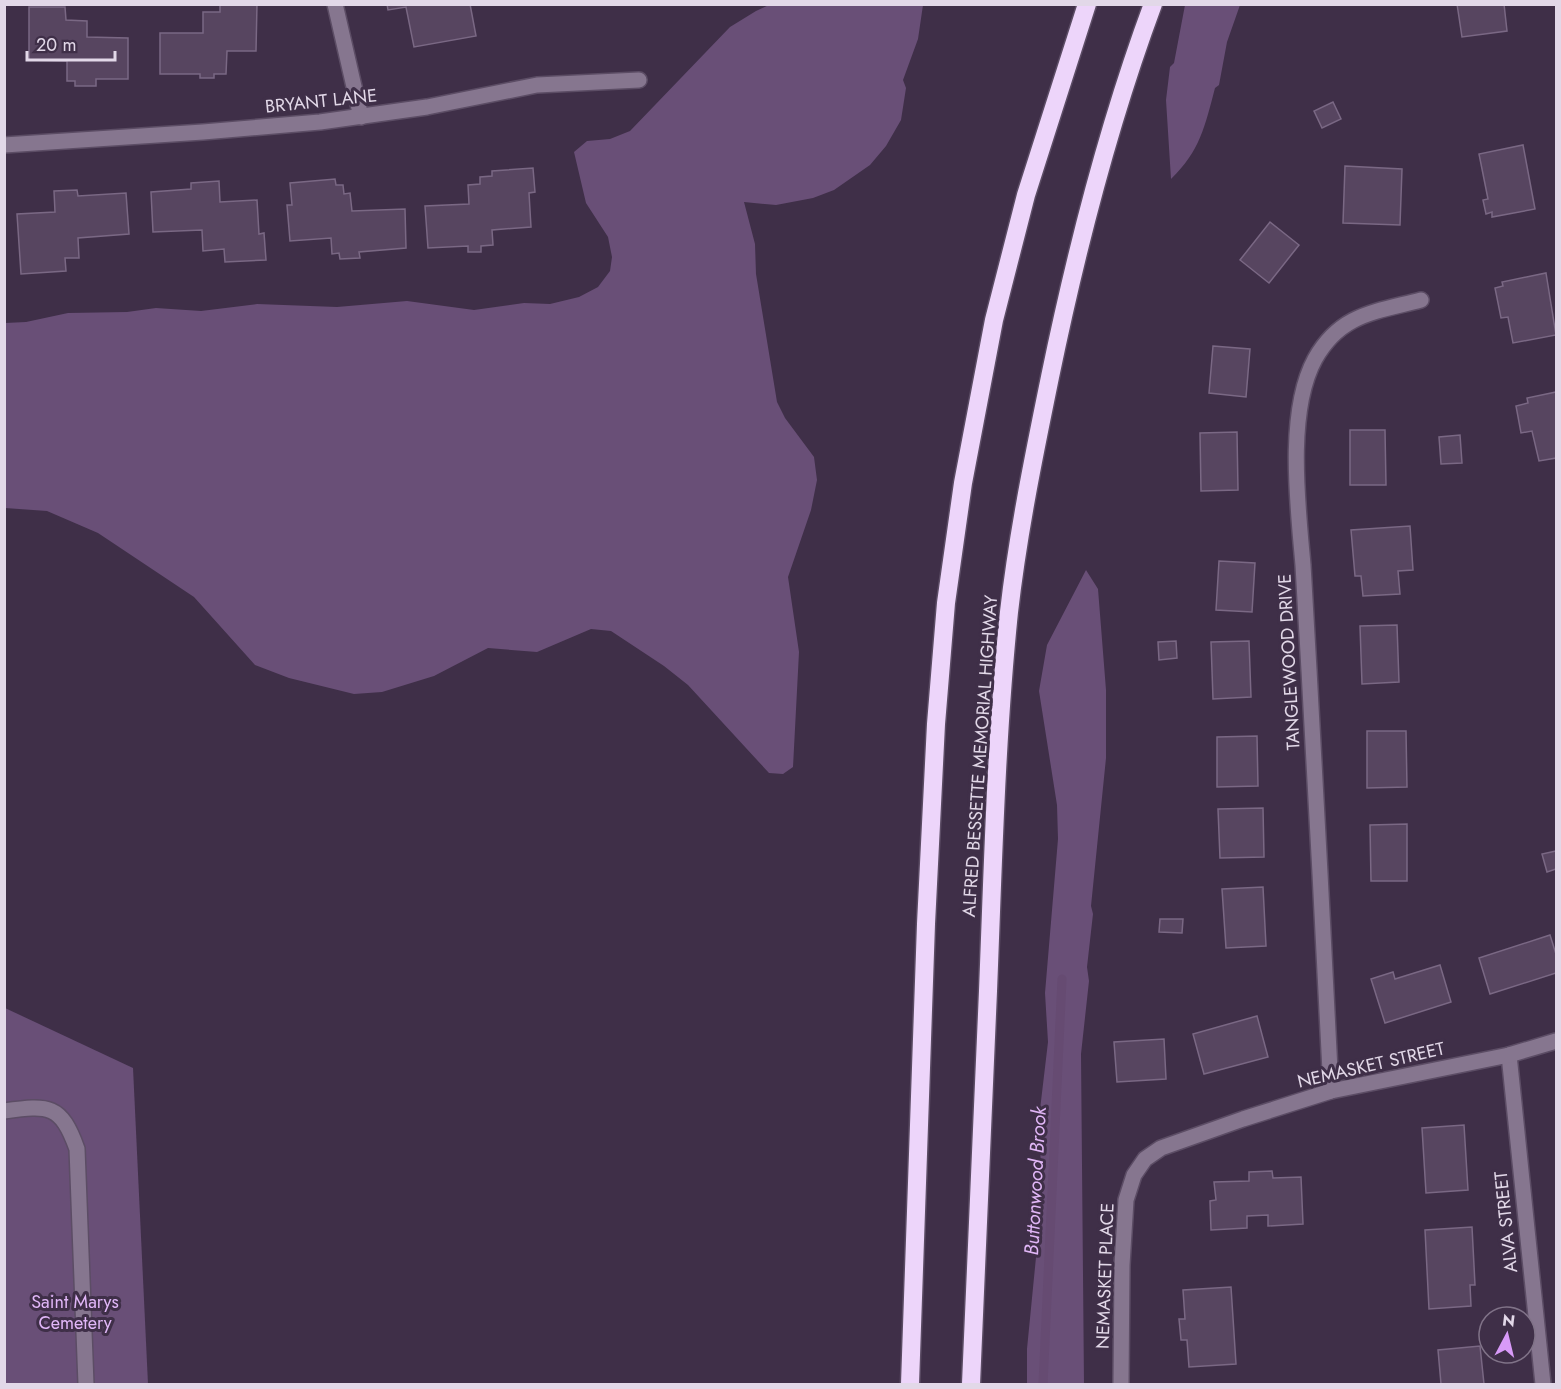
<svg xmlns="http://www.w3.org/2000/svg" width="1561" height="1389" viewBox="0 0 1561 1389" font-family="Jost,sans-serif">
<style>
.green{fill:#694f77}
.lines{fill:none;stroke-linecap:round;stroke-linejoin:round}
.stream{stroke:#664b72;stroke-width:9}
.building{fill:#574560;stroke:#7a6884;stroke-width:1.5}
.minor-casing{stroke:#5c4d65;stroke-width:18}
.highway-casing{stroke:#5c4d65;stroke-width:21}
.minor{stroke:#86768f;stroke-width:15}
.highway{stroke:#edd5fa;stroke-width:18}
.labels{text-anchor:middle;stroke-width:6;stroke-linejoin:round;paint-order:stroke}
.street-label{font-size:18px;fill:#e2d8e8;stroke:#3f2f48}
.park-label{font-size:18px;fill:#e1b7f8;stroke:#3f2f48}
.water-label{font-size:20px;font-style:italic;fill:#e0b6f6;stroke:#3f2f48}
</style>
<rect width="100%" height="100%" fill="#3f2f48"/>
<g class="green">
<polygon points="771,4 923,5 918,39 903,80 906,88 901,120 886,146 870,165 834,190 813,198 776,205 744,202 755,244 756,274 777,402 785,418 814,457 817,480 811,510 788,577 799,652 793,767 783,774 769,773 688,685 664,666 611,631 591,629 537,652 488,648 434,676 382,692 354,694 289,678 255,665 194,597 98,533 47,511 5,508 5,323 26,322 68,313 127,312 156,308 201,311 257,304 337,307 407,301 474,310 524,303 550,304 579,297 598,287 610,271 612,257 608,237 586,203 574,152 587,141 610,139 630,131 730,27 756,11"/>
<path d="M1185 5H1240L1227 42 1219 85 1215 88C1205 126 1200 151 1171 179L1166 100 1170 67 1174 63Z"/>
<polygon points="1086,570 1098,589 1106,690 1106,758 1091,906 1093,914 1087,967 1089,981 1081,1054 1084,1384 1027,1384 1027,1349 1042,1196 1039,1118 1048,1042 1045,993 1058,839 1057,805 1039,691 1047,645"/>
<polygon points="5,1008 133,1068 148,1384 5,1384"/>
</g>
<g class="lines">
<polyline class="stream" points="1043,1384 1062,979"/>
</g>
<g class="building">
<polygon points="220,4 257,4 256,51 227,51 226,74 214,74 214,78 200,78 200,74 160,74 160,33 203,33 203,12 220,12"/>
<polygon points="387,4 470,4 476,36 414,47 406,7 388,10"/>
<polygon points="1457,4 1504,4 1507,31 1462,37"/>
<polygon points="29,7 65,7 66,20 87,21 87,37 128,38 128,79 96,79 96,86 75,86 75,81 67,81 67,61 29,60"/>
<polygon points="1333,102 1341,119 1322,128 1314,111"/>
<polygon points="1523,145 1535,209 1492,217 1492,212 1486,214 1483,200 1488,199 1479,154"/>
<polygon points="1345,166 1402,169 1400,225 1343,223"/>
<polygon points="533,168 535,192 529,193 531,227 492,230 493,245 481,246 481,252 468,252 468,246 428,248 425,206 469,204 468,185 480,184 480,177 492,176 492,171"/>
<polygon points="335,179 336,185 343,185 344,194 350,193 352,211 405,209 406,248 359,252 360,258 340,259 339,253 332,254 331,238 290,241 287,205 292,205 290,183"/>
<polygon points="219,181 220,202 257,200 259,234 264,233 266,260 225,262 224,249 203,251 202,230 153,232 151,192 191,189 191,183"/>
<polygon points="77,190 78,196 126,193 129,234 78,238 79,258 65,258 66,271 21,274 17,214 55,212 54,191"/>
<polygon points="1270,222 1299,245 1269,283 1240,260"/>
<polygon points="1546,273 1556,335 1513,343 1508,317 1501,318 1495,288 1503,286 1502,282"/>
<polygon points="1213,346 1250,349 1246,397 1209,393"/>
<polygon points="1556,392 1556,458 1539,461 1532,431 1521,433 1516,406 1528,403 1527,398"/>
<polygon points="1350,430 1385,430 1386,485 1350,485"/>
<polygon points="1237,432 1238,490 1201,491 1200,433"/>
<polygon points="1460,435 1462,463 1441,464 1439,437"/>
<polygon points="1410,526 1413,570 1398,571 1400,594 1363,596 1361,576 1355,576 1351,530"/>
<polygon points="1219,561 1255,563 1252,612 1216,610"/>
<polygon points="1397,625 1399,682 1362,684 1360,626"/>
<polygon points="1176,641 1177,658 1159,660 1158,642"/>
<polygon points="1249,641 1251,697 1213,699 1211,642"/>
<polygon points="1367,731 1406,731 1407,787 1367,788"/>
<polygon points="1257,736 1258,786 1217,787 1217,737"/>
<polygon points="1263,808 1264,857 1220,858 1218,809"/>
<polygon points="1407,824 1407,881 1371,881 1370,825"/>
<polygon points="1556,851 1556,869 1547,872 1542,854"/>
<polygon points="1263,887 1266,946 1226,948 1222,889"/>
<polygon points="1160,919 1183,919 1182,933 1159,932"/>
<polygon points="1550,935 1556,954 1556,973 1490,994 1479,958"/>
<polygon points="1440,965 1451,1002 1385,1023 1371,979 1393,972 1395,979"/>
<polygon points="1257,1016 1268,1057 1204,1074 1193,1034"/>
<polygon points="1164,1039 1166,1079 1117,1082 1114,1042"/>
<polygon points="1464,1125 1468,1190 1426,1193 1422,1128"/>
<polygon points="1272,1171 1273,1178 1301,1177 1303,1224 1268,1226 1268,1215 1247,1216 1247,1228 1211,1230 1210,1201 1216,1200 1214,1182 1249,1181 1249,1172"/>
<polygon points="1472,1227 1475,1285 1470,1285 1471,1306 1429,1309 1425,1230"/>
<polygon points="1231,1287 1236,1364 1189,1367 1187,1340 1181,1340 1179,1319 1185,1319 1183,1290"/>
<polygon points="1480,1346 1484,1384 1441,1384 1438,1350"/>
</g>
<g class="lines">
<defs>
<g id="minor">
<polyline points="335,4 361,117"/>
<polyline points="4,145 203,132 320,122 427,107 537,85 639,80"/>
<polyline points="1509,1055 1543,1384"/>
<path d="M1331 1091C1324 951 1317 810 1309 670 1307 635 1305 600 1303 565 1298 507 1286 412 1315 359 1340 314 1375 312 1421 300"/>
<path d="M4 1111C49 1105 61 1104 77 1149L86 1384"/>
<polyline points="1121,1384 1122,1265 1126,1200 1134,1175 1145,1159 1161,1148 1243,1119 1331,1091 1509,1055 1556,1041"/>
</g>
<g id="highway">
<polyline points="910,1384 926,924 936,724 946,603 963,483 994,320 1026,195 1087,4"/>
<path d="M971 1384C976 1253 983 1122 988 991 993 865 996 738 1009 612 1018 533 1034 455 1050 377 1076 251 1108 125 1153 4"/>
</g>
</defs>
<use href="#minor" class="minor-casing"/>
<use href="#highway" class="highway-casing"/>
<use href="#minor" class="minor"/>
<use href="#highway" class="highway"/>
</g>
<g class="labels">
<g class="street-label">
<text transform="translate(321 101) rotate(-6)" y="6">BRYANT LANE</text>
<text transform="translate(1289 662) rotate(-93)" y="6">TANGLEWOOD DRIVE</text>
<text transform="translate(980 756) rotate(-86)" y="6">ALFRED BESSETTE MEMORIAL HIGHWAY</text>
<text transform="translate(1371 1065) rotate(-13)" y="6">NEMASKET STREET</text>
<text transform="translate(1506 1222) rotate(-96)" y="6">ALVA STREET</text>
<text transform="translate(1105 1276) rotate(-88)" y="6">NEMASKET PLACE</text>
</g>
<g class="park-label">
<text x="75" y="1308">Saint Marys<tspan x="75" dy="21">Cemetery</tspan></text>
</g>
<g class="water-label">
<text transform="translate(1035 1181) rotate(-87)" y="7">Buttonwood Brook</text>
</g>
</g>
<rect width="1561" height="1389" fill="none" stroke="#e2d8e8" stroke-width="12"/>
<g transform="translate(1507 1335) rotate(7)"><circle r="28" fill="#3f2f48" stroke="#807388" stroke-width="1.5"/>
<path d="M0-4.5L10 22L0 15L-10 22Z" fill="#d89af8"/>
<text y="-9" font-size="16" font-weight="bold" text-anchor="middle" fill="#e2d8e8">N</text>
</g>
<path d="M27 51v9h88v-9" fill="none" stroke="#e2d8e8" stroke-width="3"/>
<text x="36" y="51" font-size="18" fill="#e2d8e8" stroke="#3f2f48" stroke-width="4.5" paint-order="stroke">20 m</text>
</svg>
